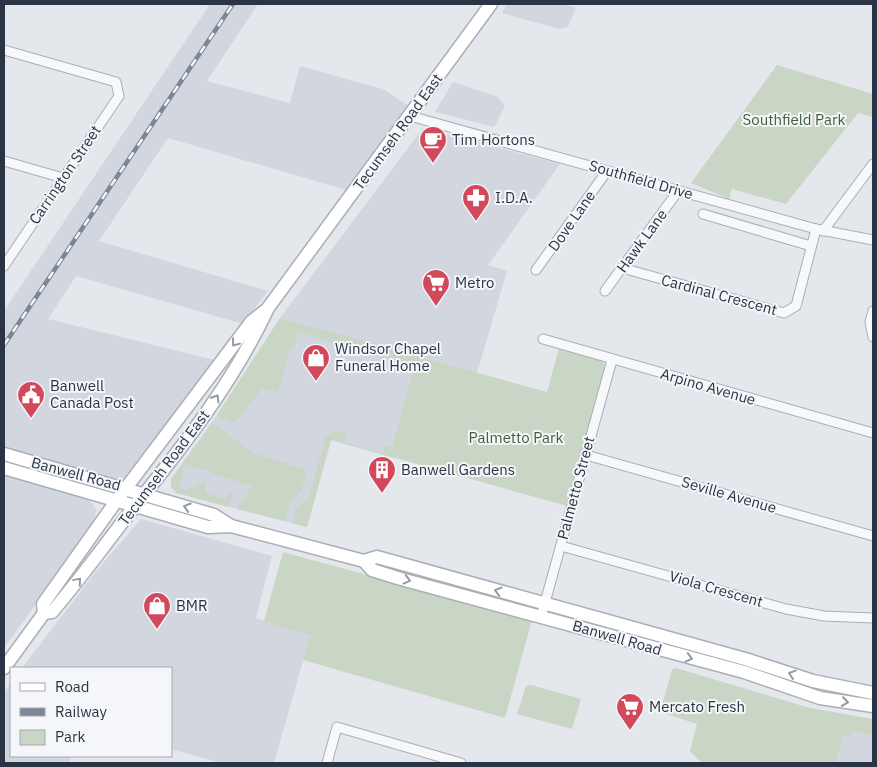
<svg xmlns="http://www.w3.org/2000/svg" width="877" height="767" viewBox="0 0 877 767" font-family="'IBM Plex Sans',sans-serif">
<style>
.built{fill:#d2d6de}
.green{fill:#c9d6c5}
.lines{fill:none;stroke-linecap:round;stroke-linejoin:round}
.street-casing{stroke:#a9aeb7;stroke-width:11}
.secondary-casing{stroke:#a9aeb7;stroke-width:15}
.street{stroke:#f7f8fa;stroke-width:9}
.secondary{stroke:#fff;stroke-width:12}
.rail-casing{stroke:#7d8696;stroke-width:4.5}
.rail{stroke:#f4f6f9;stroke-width:2.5;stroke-dasharray:8;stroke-linecap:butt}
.oneway{stroke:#959aa2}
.labels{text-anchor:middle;stroke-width:4;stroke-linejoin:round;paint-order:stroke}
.park-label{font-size:15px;fill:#3f6138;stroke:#f4f6f9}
.street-label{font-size:15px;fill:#2b3445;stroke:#f4f6f9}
.poi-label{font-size:15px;fill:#2b3445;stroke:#f4f6f9;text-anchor:start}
</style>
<rect width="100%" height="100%" fill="#e4e7ec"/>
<g class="built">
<polygon points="210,4 258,4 207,81 290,103 300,66 383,89 409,106 346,190 168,138 99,241 268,291 243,324 76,276 48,319 215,360 121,482 4,449 4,311"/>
<polygon points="507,4 562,4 576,8 568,27 559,29 502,13"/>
<polygon points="453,82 498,97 505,106 494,127 435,112"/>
<polygon points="423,128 560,164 488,265 507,271 477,373 422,358 394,458 331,440 307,527 176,493 171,487 171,479 217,415 280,318"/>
<polygon points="4,475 89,500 96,509 95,519 74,552 4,648"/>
<polygon points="141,519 272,556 256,618 310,636 274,763 221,763 171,749 171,668 22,668 97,570"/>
<polygon points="11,683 11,756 72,756 69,763 4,763 4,693"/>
<polygon points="840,722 873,732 873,763 829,763"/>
</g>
<g class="green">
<polygon points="777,65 873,94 873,117 858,113 786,204 732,189 729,199 691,183"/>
<path d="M280 318 547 392 559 348 600 359 606 366 567 506 331 440 307 527 292 523 297 507 309 498 325 439C332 430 337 431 347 434L345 442 382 453 385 445 392 447 414 369 407 366V364L298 332 293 347H290L278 392 262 389 235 422 230 423 217 415Z"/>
<polygon points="212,423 254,453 303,469 306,475 301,491 291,501 284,521 237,509 252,486 210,473 210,471 185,464 179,485 184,491 205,481 205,493 226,499 230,493 234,496 228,507 176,493 171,487 171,479"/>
<polygon points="283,552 532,620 505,718 303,660 310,636 264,621"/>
<polygon points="676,668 810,708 873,719 873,736 853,730 850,737 843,735 835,763 702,763 690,751 697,724 660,712 672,670"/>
<polygon points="531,685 581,699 572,729 517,714 526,686"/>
</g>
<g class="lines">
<defs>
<g id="street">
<polyline points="4,50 116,82 119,96 4,266"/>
<polyline points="410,116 816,229 873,240"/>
<polyline points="4,161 63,178"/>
<polyline points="703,214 811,246"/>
<polyline points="823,231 873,164"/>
<polyline points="622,268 784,313 796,306 816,229"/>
<polyline points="536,270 607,171"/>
<polyline points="605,291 678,191"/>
<polyline points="873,311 870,322 873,337"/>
<polyline points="543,339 873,433"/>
<polyline points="586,455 873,536"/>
<polyline points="561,546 786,609 824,616 873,618"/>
<polyline points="541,617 612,360"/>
<polyline points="327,763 337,727 461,763"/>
</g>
<g id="secondary">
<polyline points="4,454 214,515 231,526"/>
<polyline points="4,468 208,527 231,526 364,561 377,557 745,659 813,681 873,693"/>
<polyline points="364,561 372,570 401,579 744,672 820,698 873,706"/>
<path d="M44 613 52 612C81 578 107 542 134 507 184 445 234 381 268 308L491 4"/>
<polyline points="4,668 44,613 43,604 117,500 251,322 265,311"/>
</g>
</defs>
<use href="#street" class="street-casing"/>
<use href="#secondary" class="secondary-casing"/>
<use href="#street" class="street"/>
<use href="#secondary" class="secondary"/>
<defs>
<polyline id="rail" points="4,345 233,4"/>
</defs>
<use href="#rail" class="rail-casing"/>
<use href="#rail" class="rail"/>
</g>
<defs><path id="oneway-chevron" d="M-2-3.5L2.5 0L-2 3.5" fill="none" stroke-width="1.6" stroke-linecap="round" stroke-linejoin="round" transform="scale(1.25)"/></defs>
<g class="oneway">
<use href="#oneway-chevron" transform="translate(235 343) rotate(127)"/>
<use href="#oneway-chevron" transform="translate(216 398) rotate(-58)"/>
<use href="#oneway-chevron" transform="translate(187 507) rotate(-163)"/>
<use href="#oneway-chevron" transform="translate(407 580) rotate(15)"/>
<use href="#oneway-chevron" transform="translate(78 581) rotate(-50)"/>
<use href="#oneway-chevron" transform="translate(498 591) rotate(-164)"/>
<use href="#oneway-chevron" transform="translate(689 658) rotate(15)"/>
<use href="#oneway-chevron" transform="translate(792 674) rotate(-161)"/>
<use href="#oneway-chevron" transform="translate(845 702) rotate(8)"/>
</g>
<defs>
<symbol id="cafe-pin" viewBox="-11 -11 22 30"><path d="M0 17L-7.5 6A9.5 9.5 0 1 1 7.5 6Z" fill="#d1495b" stroke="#f4f6f9"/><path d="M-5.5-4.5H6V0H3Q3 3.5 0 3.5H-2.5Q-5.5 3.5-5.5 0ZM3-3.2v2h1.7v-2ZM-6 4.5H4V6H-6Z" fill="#fff"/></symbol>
<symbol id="pharmacy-pin" viewBox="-11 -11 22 30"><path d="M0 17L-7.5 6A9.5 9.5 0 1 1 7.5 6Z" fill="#d1495b" stroke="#f4f6f9"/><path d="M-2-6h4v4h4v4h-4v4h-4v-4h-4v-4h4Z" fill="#fff"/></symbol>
<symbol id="supermarket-pin" viewBox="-11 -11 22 30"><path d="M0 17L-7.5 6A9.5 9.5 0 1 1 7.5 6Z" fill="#d1495b" stroke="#f4f6f9"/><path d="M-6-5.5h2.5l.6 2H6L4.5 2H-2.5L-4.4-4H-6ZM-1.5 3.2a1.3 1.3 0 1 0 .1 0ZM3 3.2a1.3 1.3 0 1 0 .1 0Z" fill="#fff"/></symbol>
<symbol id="shop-pin" viewBox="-11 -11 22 30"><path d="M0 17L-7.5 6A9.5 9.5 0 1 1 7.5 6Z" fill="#d1495b" stroke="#f4f6f9"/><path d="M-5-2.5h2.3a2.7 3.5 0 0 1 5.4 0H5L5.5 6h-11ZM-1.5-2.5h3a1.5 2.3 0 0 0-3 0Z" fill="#fff"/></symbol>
<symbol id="civic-pin" viewBox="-11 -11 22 30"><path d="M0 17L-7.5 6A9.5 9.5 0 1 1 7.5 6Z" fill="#d1495b" stroke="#f4f6f9"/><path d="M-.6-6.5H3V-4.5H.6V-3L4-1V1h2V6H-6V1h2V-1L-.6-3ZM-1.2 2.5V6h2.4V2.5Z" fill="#fff"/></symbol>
<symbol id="building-pin" viewBox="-11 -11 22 30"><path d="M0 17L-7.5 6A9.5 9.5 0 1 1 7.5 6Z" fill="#d1495b" stroke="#f4f6f9"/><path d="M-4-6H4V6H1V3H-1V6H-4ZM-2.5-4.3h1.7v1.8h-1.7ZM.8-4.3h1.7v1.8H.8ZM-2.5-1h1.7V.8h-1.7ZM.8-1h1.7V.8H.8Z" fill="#fff"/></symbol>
</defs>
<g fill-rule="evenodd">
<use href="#cafe-pin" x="417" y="124" width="32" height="43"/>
<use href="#pharmacy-pin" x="460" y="182" width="32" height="43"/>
<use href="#supermarket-pin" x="420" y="267" width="32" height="43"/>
<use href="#shop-pin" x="300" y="342" width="32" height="43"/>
<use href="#civic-pin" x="15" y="379" width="32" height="43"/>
<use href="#building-pin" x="366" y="454" width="32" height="43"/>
<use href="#shop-pin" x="141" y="590" width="32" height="43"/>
<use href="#supermarket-pin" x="614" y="691" width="32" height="43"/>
</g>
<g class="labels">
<g class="park-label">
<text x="794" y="125">Southfield Park</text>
<text x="516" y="443">Palmetto Park</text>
</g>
<g class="street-label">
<text transform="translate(398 132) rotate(-54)" y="5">Tecumseh Road East</text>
<text transform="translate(65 175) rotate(-56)" y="5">Carrington Street</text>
<text transform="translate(641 180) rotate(16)" y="5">Southfield Drive</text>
<text transform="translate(572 221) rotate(-55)" y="5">Dove Lane</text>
<text transform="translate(642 241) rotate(-54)" y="5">Hawk Lane</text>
<text transform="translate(719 295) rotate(15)" y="5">Cardinal Crescent</text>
<text transform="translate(708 387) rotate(16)" y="5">Arpino Avenue</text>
<text transform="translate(164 468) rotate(-53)" y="5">Tecumseh Road East</text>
<text transform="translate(76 474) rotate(15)" y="5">Banwell Road</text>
<text transform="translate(576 488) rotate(-75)" y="5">Palmetto Street</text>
<text transform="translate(729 495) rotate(16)" y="5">Seville Avenue</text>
<text transform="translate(716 589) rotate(16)" y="5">Viola Crescent</text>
<text transform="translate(617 638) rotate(16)" y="5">Banwell Road</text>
</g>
<g class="poi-label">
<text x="452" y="145">Tim Hortons</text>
<text x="495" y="203">I.D.A.</text>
<text x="455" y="288">Metro</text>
<text x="335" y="354">Windsor Chapel<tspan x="335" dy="17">Funeral Home</tspan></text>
<text x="50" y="391">Banwell<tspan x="50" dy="17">Canada Post</tspan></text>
<text x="401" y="475">Banwell Gardens</text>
<text x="176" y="611">BMR</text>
<text x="649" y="712">Mercato Fresh</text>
</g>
</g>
<rect width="877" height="767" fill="none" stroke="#2b3445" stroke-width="10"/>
<rect x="10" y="667" width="162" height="90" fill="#f4f6f9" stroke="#a4a8b1"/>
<rect x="20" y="683" width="25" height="8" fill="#ffffff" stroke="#a4a8b1"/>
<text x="55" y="692" font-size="15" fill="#2b3445">Road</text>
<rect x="20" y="708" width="25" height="8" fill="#7d8696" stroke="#a4a8b1"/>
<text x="55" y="717" font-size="15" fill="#2b3445">Railway</text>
<rect x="20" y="730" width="25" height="15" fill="#c9d6c5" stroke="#a4a8b1"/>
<text x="55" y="742" font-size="15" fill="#2b3445">Park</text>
</svg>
